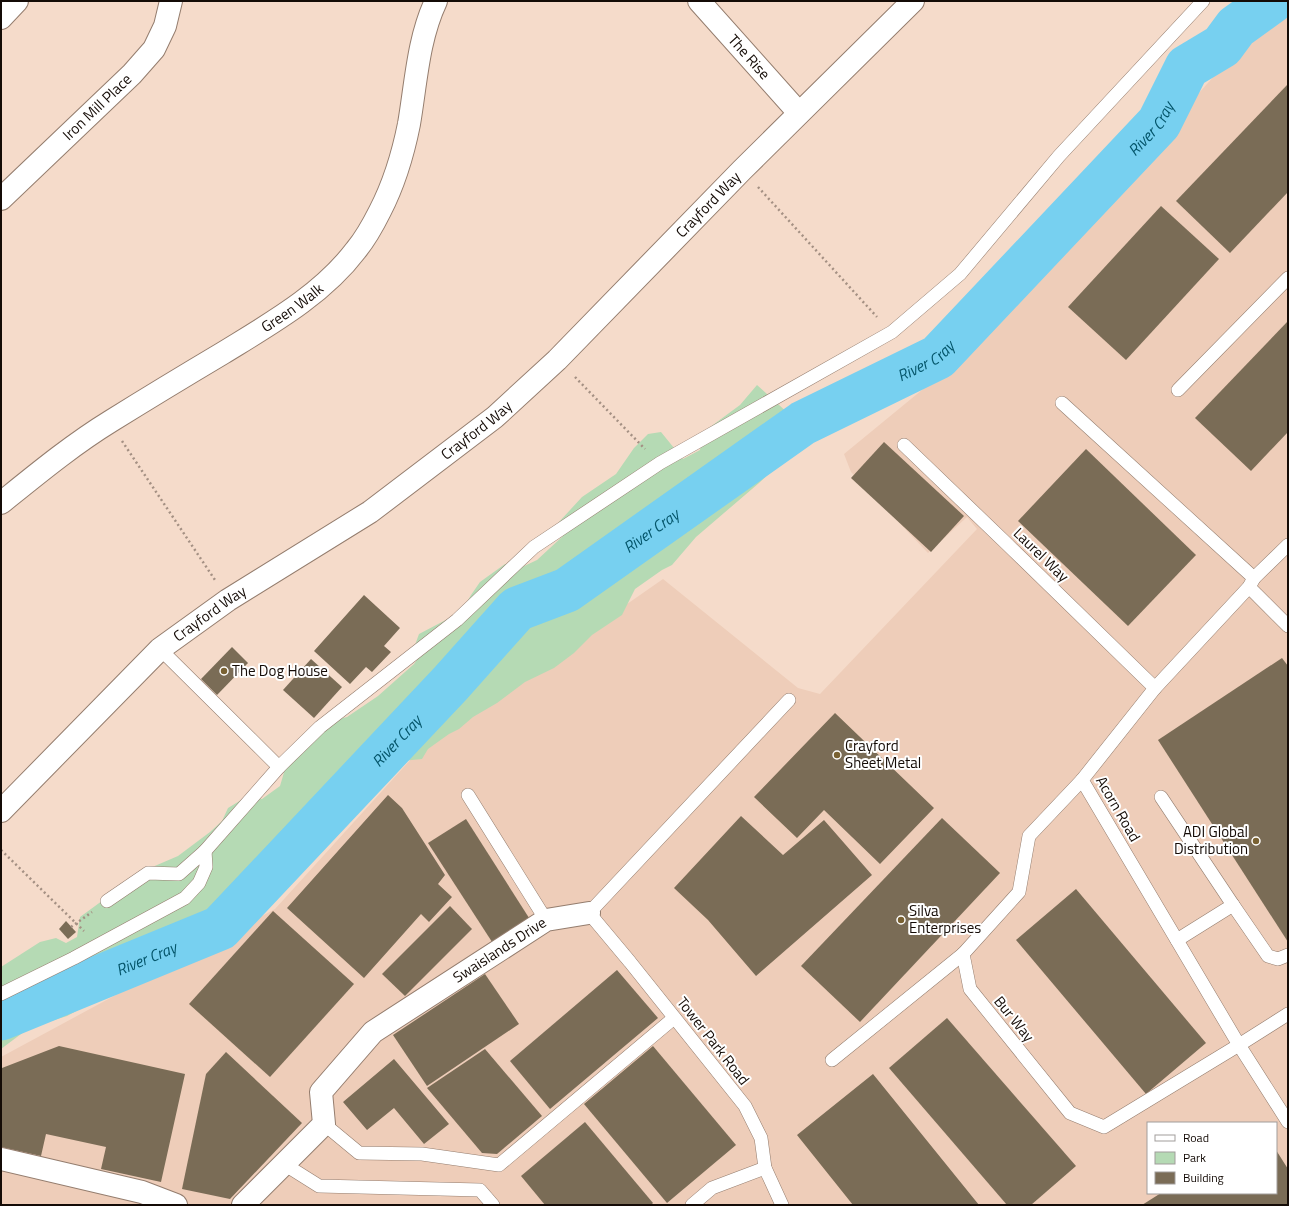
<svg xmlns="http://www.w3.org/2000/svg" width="1289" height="1206" viewBox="0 0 1289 1206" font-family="'Titillium Web',sans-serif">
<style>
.built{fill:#eecdb9;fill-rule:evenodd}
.green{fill:#b5dab4}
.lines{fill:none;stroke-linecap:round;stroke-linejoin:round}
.river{stroke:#77d0f0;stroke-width:45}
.building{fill:#7a6c56}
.service-casing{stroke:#947d6e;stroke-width:14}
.minor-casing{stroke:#947d6e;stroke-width:24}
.secondary-casing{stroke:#947d6e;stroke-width:24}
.path{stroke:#a49083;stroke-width:2.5;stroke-dasharray:2 3;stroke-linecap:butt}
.service{stroke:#fff;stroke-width:13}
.minor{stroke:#fff;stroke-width:22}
.secondary{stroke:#fff;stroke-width:22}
.poi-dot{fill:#796132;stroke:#fff;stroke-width:1.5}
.labels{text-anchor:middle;stroke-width:4;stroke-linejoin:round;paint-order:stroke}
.street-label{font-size:15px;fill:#140b06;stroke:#fff}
.poi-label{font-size:15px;fill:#140b06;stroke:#fff;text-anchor:start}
.water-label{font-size:16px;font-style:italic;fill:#04556a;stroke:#fff}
</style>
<rect width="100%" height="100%" fill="#f5dbca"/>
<path class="built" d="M1282 1H1288V1205H1V1057L275 909 422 747 663 579 798 688 820 694 977 529 967 517 928 553 851 472 844 454 956 362ZM1148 1123H1276V1193H1148Z"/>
<polygon class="green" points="757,385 811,434 759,483 696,537 672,565 662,570 635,589 622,615 592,635 574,653 554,668 525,682 497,703 473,717 459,729 449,734 428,749 422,759 402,761 385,774 357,810 313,850 296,859 254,903 214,948 179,967 141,976 67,1016 29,1028 1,1049 1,967 40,942 56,938 66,943 77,937 80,917 143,871 178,856 210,832 222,821 228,808 246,797 262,799 280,786 285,769 319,724 347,717 378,696 414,664 419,657 415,645 419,634 461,612 471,595 480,582 505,564 520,568 537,560 563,536 559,522 582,497 616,474 634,448 648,434 661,432 683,459 700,450 702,433 740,405"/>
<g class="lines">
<path class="river" id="s1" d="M1 1018 220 928 450 684 517 609 567 590 803 423 938 357 1159 123 1187 67 1222 46 1236 27 1272 1"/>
</g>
<g class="building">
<polygon points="1288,84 1288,192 1230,253 1176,201"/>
<polygon points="1161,206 1219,259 1126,360 1068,307"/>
<polygon points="1288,321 1288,432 1251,471 1195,418"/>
<polygon points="884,442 964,516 931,552 851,478"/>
<polygon points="1086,449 1196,555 1128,626 1018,521"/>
<polygon points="364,595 400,628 384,646 391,652 372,672 366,667 350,684 314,651"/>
<polygon points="232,647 248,663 217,695 201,679"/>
<polygon points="1282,658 1288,666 1288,942 1158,740"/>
<polygon points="311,659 342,687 314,718 283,690"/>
<polygon points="835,713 934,808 880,864 824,810 797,838 754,797"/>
<polygon points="388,795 402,808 445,875 438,884 452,897 429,922 421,914 364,978 287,908"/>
<polygon points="741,816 783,855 824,820 872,875 756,976 708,920 674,888"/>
<polygon points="942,818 1000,873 860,1022 801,966"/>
<polygon points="466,819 531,921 494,945 428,843"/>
<polygon points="1076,889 1206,1043 1146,1094 1016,940"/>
<polygon points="450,906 472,929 405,996 382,974"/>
<polygon points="273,911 354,984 270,1077 189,1004"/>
<polygon points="66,921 76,932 68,939 59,929"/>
<polygon points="617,970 658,1018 550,1109 510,1061"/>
<polygon points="485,974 519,1024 427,1086 393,1035"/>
<polygon points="947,1018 1076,1166 1031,1205 1007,1205 889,1068"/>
<polygon points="59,1046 185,1074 161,1182 101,1169 106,1147 46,1134 41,1156 1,1147 2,1068"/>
<polygon points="653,1046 736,1145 667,1203 584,1104"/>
<polygon points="485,1049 542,1116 497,1154 482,1153 427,1088"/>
<polygon points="226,1052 302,1123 230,1199 182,1189 206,1074"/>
<polygon points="394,1059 449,1124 424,1144 394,1108 367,1130 343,1102"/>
<polygon points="873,1074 962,1184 979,1205 853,1205 797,1135"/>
<polygon points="585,1122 653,1203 651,1205 545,1205 521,1176"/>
<polygon points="1276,1150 1288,1169 1288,1205 1142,1205 1161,1193 1276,1193"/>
</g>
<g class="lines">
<defs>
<g id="service">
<polyline points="1178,390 1288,278"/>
<polyline points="1062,403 1254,578"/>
<polyline points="904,445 1007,544 1155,688"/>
<polyline points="1288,545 1254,578 1249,587 1155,688 1082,780 1239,1045 1288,1122"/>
<polyline points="1249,587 1288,626"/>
<polyline points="160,649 279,767"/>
<polyline points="1082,780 1029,836 1019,892 963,954 970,989 1070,1113 1104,1127 1239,1045 1288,1014"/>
<polyline points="468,795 546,920"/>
<polyline points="1161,797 1233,905 1177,940"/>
<polyline points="107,901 148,873 179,874 205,851 279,767 320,727 457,620 534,547 660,463 892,332 960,274 1059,156 1203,1"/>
<polyline points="1233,905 1268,956 1278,959 1288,955"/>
<polyline points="1,994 74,958 185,898 199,883 206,867 205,851"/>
<polyline points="832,1060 963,954"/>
<polyline points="324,1124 359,1153 422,1154 499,1165 674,1018"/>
<polyline points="284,1164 319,1186 480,1190 493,1205"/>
<polyline points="692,1205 712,1188 765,1168"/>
<polyline points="782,1205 765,1168 761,1138 745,1106 630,962 589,913 789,700"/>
</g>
<g id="minor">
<path id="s2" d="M699 1 799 113"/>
<polyline points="1,18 17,1"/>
<path id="s3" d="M1 199 132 74 154 49 165 26 171 1"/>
<path id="s4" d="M1 503C37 474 72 445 111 421 148 398 186 375 223 353 270 324 322 295 356 250 366 238 373 225 380 211 394 184 403 154 409 124 416 83 418 39 436 1"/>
<polyline points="1,1159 142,1192 176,1205"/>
<path id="s5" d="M243 1205 324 1124 321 1092 373 1032 546 920 589 913"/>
</g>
<g id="secondary">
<path id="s6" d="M1 811 160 649 228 600 370 512 495 417 557 360 742 170 913 1"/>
</g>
</defs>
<use href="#service" class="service-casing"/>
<use href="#minor" class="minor-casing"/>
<use href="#secondary" class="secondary-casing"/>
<g class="path">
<polyline points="758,187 877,317"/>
<polyline points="575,377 645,449"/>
<polyline points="122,441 215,580"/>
<polyline points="1,850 84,931"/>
<polyline points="71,927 92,912"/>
</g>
<use href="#service" class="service"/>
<use href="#minor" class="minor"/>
<use href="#secondary" class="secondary"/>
</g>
<g class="poi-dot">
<circle cx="224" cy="671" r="4"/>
<circle cx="837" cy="755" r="4"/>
<circle cx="1256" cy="841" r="4"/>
<circle cx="901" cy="920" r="4"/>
</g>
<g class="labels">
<g class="street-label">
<text dy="5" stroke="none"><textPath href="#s2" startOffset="75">The Rise</textPath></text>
<text dy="5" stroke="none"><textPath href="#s3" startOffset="133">Iron Mill Place</textPath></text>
<text dy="5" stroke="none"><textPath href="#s6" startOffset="936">Crayford Way</textPath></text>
<text dy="5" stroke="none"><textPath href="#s4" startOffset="351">Green Walk</textPath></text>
<text dy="5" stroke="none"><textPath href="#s6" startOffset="612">Crayford Way</textPath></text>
<text transform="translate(1041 555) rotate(44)" y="5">Laurel Way</text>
<text dy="5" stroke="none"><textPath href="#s6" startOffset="288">Crayford Way</textPath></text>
<text transform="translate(1118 809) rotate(60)" y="5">Acorn Road</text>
<text dy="5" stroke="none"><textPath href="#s5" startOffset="377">Swaislands Drive</textPath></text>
<text transform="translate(1014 1019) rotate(51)" y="5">Bur Way</text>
<text transform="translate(713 1041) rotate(52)" y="5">Tower Park Road</text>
</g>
<g class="poi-label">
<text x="232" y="676">The Dog House</text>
<text x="845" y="751">Crayford<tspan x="845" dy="17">Sheet Metal</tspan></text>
<text x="1248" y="837" text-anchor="end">ADI Global<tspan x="1248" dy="17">Distribution</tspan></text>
<text x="909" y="916">Silva<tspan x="909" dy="17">Enterprises</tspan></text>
</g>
<g class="water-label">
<text dy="6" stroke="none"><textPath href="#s1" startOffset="1478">River Cray</textPath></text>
<text dy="6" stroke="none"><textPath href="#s1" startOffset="1153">River Cray</textPath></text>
<text dy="6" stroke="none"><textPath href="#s1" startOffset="829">River Cray</textPath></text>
<text dy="6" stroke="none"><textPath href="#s1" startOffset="494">River Cray</textPath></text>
<text dy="6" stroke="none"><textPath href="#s1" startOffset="157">River Cray</textPath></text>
</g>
</g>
<rect width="1289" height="1206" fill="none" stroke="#140b06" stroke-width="4"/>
<rect x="1147" y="1122" width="130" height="72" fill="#ffffff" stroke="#a19d9b"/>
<rect x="1155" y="1135" width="20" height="6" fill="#ffffff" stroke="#a19d9b"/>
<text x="1183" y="1142" font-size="12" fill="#140b06">Road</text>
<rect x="1155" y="1152" width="20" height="12" fill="#b5dab4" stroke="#a19d9b"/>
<text x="1183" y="1162" font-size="12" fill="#140b06">Park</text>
<rect x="1155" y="1172" width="20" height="12" fill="#7a6c56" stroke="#a19d9b"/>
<text x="1183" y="1182" font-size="12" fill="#140b06">Building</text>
</svg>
